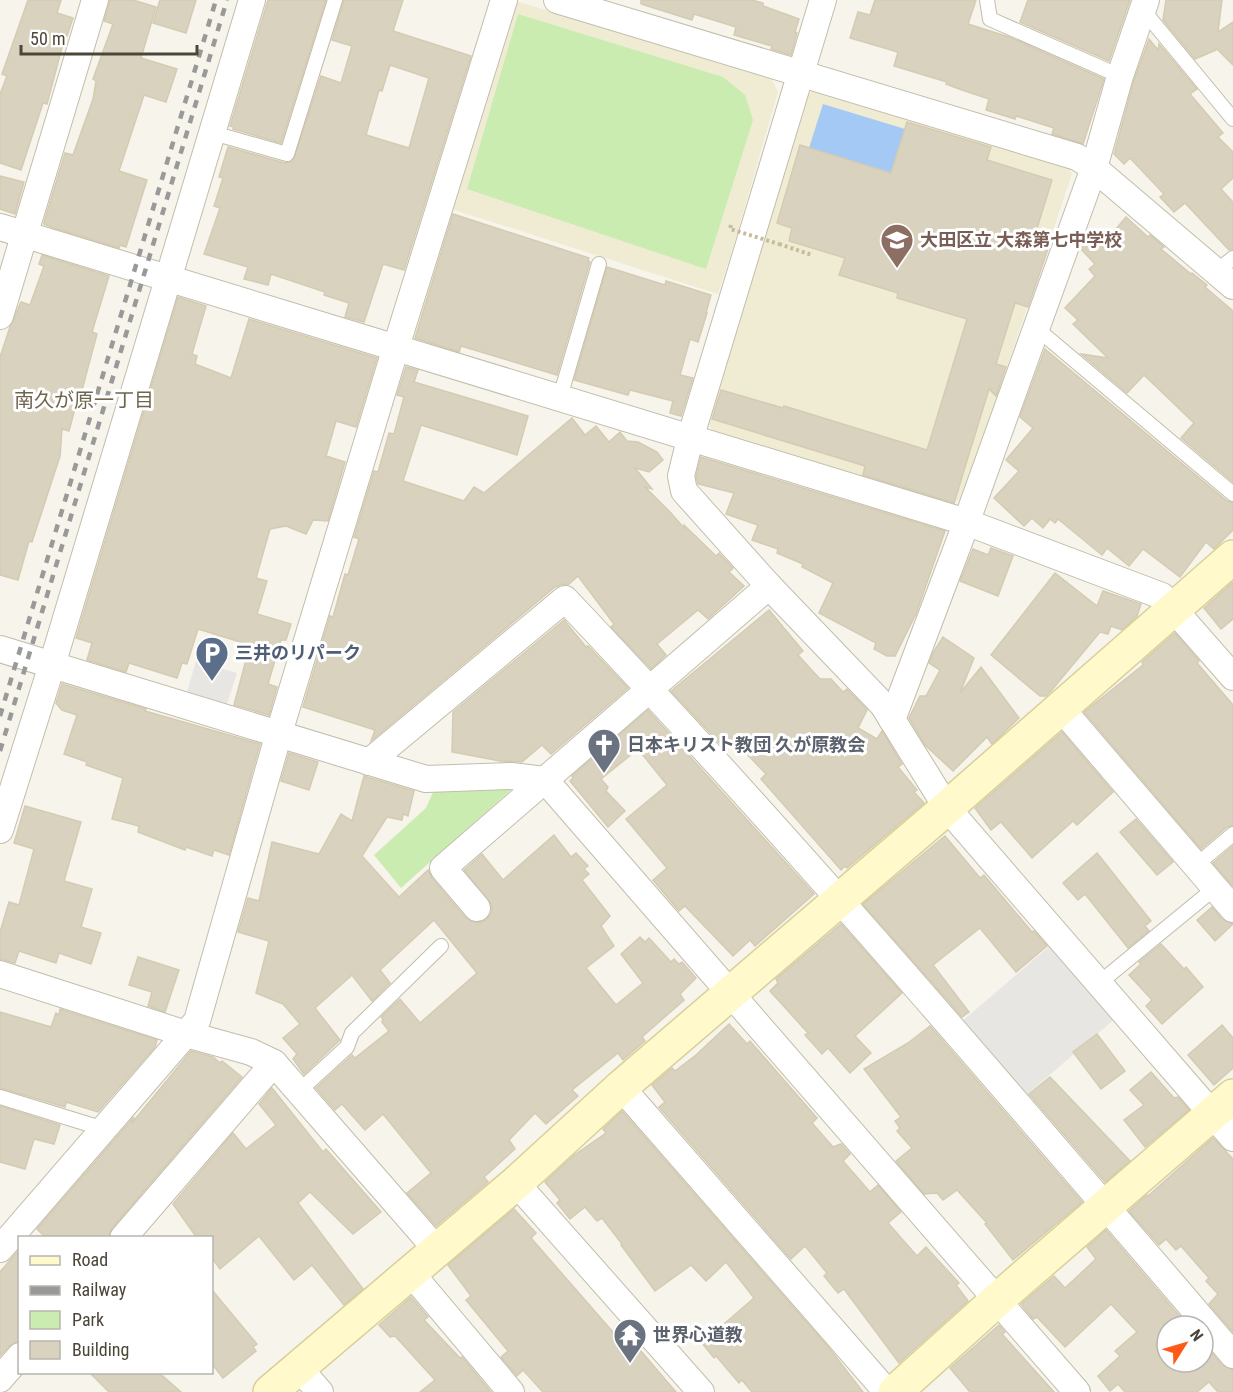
<svg xmlns="http://www.w3.org/2000/svg" width="1233" height="1392" viewBox="0 0 1233 1392" font-family="'Roboto Condensed','Noto Sans JP',sans-serif">
<style>
.education{fill:#f0ecd4}
.green{fill:#caecb1}
.parking{fill:#e8e6e2}
.water{fill:#a4c9f5}
.building{fill:#d9d2bf;stroke:#d4cbb2;stroke-width:1.5;fill-rule:evenodd}
.lines{fill:none;stroke-linecap:round;stroke-linejoin:round}
.lane-casing{stroke:#c2beac;stroke-width:16}
.street-casing{stroke:#c2beac;stroke-width:28}
.secondary-casing{stroke:#d9d098;stroke-width:36}
.path{stroke:#c5bc9c;stroke-width:4;stroke-dasharray:3 3;stroke-linecap:butt}
.lane{stroke:#fff;stroke-width:14}
.street{stroke:#fff;stroke-width:26}
.secondary{stroke:#fff9cc;stroke-width:33}
.rail{stroke:#999;stroke-width:4.5;stroke-dasharray:8 8;stroke-linecap:butt}
.path-bridge{stroke:#c5bc9c;stroke-width:4;stroke-dasharray:3 3;stroke-linecap:butt}
.labels{text-anchor:middle;stroke-width:6;stroke-linejoin:round;paint-order:stroke}
.education-label{font-size:18px;font-weight:bold;fill:#785e54;stroke:#fff;text-anchor:start}
.service-label{font-size:18px;font-weight:bold;fill:#4e5e75;stroke:#fff;text-anchor:start}
.worship-label{font-size:18px;font-weight:bold;fill:#5b616d;stroke:#fff;text-anchor:start}
.neighbourhood-label{font-size:20px;fill:#6f664e;stroke:#fff}
</style>
<rect width="100%" height="100%" fill="#f6f4eb"/>
<polygon class="education" points="516,1 771,78 778,92 739,227 763,235 806,96 816,89 1068,165 1072,174 964,495 953,504 713,431 707,422 761,243 737,235 718,294 448,208"/>
<g class="green">
<polygon points="518,14 723,77 745,95 753,120 706,269 467,189"/>
<polygon points="513,788 401,888 374,855 426,808 434,790"/>
</g>
<g class="parking">
<polygon points="196,661 237,673 227,704 187,692"/>
<polygon points="1052,944 1116,1018 1017,1103 953,1029"/>
</g>
<polygon class="water" points="823,104 905,129 891,173 809,148"/>
<g class="building">
<polygon points="28,0 61,0 57,13 73,18 67,36 65,36 47,104 43,103 21,170 0,163 0,94 7,76 2,74"/>
<polygon points="110,0 133,0 156,7 141,58 177,69 166,102 144,95 119,171 147,180 126,247 120,245 119,248 51,227 44,224 44,222 65,153 73,155 93,99 96,81 93,79 113,24 104,21"/>
<polygon points="160,0 196,0 186,33 153,23"/>
<polygon points="268,0 326,0 281,143 233,129 234,127 230,126"/>
<path d="M344 0H403L393 31 471 56 404 270 383 264 364 322 345 317 349 303 324 295 325 292 271 274 268 285 244 279 248 267 204 254 220 208 214 206 223 178 219 177 228 147 285 163 293 161 321 76 341 83 352 46 332 40ZM390 65 429 78 409 148 366 135 379 90 382 91Z"/>
<polygon points="641,0 752,0 763,3 763,6 799,19 795,32 797,33 791,55 771,49 772,46 734,35 736,27 694,14 692,20 641,4"/>
<polygon points="875,0 976,0 968,24 1009,37 1104,79 1083,144 1052,134 1054,128 1016,116 1015,119 986,110 989,99 962,90 946,84 947,82 894,66 898,52 850,38 858,12 870,15"/>
<polygon points="1028,0 1130,0 1109,61 1020,22"/>
<polygon points="1166,0 1222,0 1218,32 1233,22 1233,65 1216,48 1216,50 1195,59 1163,20"/>
<polygon points="1149,39 1158,50 1159,44 1197,89 1190,94 1223,133 1218,137 1233,152 1233,178 1221,189 1233,202 1233,249 1229,250 1185,203 1174,212 1160,197 1164,194 1130,158 1124,164 1114,154 1134,80"/>
<polygon points="907,122 991,147 987,160 1052,180 1034,238 1050,243 1028,307 1015,303 996,364 1006,367 996,396 989,389 954,503 863,475 865,466 712,419 721,390 783,408 784,406 927,450 967,319 897,298 898,293 839,275 845,258 789,241 792,228 777,223 800,145 891,173"/>
<polygon points="0,176 24,182 15,214 0,209"/>
<polygon points="453,214 589,258 588,261 590,262 557,375 461,346 459,352 415,338"/>
<polygon points="1126,217 1148,237 1150,235 1164,247 1161,249 1191,274 1192,273 1207,285 1205,287 1233,311 1233,482 1181,438 1194,423 1144,375 1127,393 1081,354 1108,358 1073,324 1078,320 1065,308 1095,276 1089,269 1095,264 1081,249 1084,239 1093,231 1104,243"/>
<polygon points="42,255 109,276 92,332 97,334 82,390 80,390 69,431 62,429 60,456 32,542 29,541 18,580 0,575 0,357 10,327 21,302 30,305 44,266 39,264"/>
<polygon points="607,267 665,285 666,281 711,295 706,313 707,313 698,342 690,339 680,375 693,378 681,416 670,413 673,401 630,390 628,395 574,380"/>
<polygon points="178,297 206,306 192,354 197,356 195,364 231,378 249,319 377,358 356,427 336,421 326,456 345,462 328,521 313,520 306,534 286,526 270,529 256,578 267,581 257,614 291,624 286,640 281,640 268,684 277,687 269,715 234,705 250,645 198,629 187,664 182,663 177,678 129,663 126,672 87,660 92,643 76,638"/>
<polygon points="1045,349 1227,501 1233,503 1233,530 1214,549 1206,542 1180,577 1143,549 1129,566 1107,548 1102,555 1058,519 1055,523 1050,519 1043,528 1032,518 1024,526 994,498 1019,471 1006,460 1033,428 1020,417"/>
<polygon points="406,367 418,370 414,382 528,416 517,455 421,425 403,481 464,501 474,487 484,493 572,418 585,435 596,426 609,442 620,432 627,441 638,442 657,452 663,460 649,472 635,468 652,489 645,487 670,512 684,528 684,525 716,556 719,553 733,568 729,572 744,586 708,619 698,610 657,644 666,655 651,669 611,627 614,624 578,576 568,585 562,584 555,587 371,741 375,730 303,707 330,616 333,617 345,574 348,575 359,539 354,537 374,471 378,472 389,433 394,434 404,397 397,395"/>
<polygon points="701,457 945,531 916,614 895,656 887,656 874,649 876,643 819,613 833,583 802,567 803,564 777,553 778,549 752,540 758,525 726,514 734,493 698,484 696,476"/>
<polygon points="991,548 1013,556 998,596 960,581 973,549 988,555"/>
<polygon points="1055,573 1097,606 1103,591 1141,604 1137,616 1122,630 1111,626 1108,634 1100,632 1051,691 1046,696 1040,696 991,655"/>
<polygon points="1233,582 1233,619 1221,629 1204,608"/>
<polygon points="769,610 803,651 798,655 820,679 831,679 843,692 847,689 867,710 858,728 877,739 882,731 902,764 898,767 917,790 914,792 924,803 847,868 845,866 841,870 761,779 766,774 741,748 739,750 733,744 725,749 671,691"/>
<polygon points="564,620 586,647 588,646 628,688 551,754 542,745 522,762 500,761 452,752 453,712"/>
<polygon points="1175,633 1199,661 1197,663 1233,705 1233,825 1227,827 1201,849 1084,712 1143,665 1142,662"/>
<polygon points="943,637 974,658 960,693 981,667 1019,718 992,744 987,737 953,771 925,745 909,718 920,696 926,696 940,670 929,663 934,651"/>
<polygon points="62,684 146,709 145,711 260,744 229,855 214,850 212,856 186,847 185,850 138,832 139,826 112,819 123,778 86,765 87,762 64,754 77,715 62,710 56,703"/>
<polygon points="648,710 814,894 755,946 750,940 733,956 685,906 679,911 653,880 667,868 626,819 667,785 638,749 601,779 608,787 606,791 625,811 608,827 570,781 573,778 572,776"/>
<polygon points="1062,732 1113,792 1077,825 1073,821 1032,858 1001,822 991,830 975,808"/>
<polygon points="289,753 318,762 309,790 281,781"/>
<polygon points="364,776 414,791 408,816 403,814 402,820 387,817 362,856 399,897 428,870 432,878 466,918 473,922 480,923 486,920 491,914 492,905 464,870 482,854 503,880 554,835 571,857 576,853 588,866 584,869 589,874 582,880 610,916 601,926 614,946 586,968 616,1005 643,983 621,954 640,937 645,942 649,938 671,962 674,959 679,964 682,962 696,978 680,994 684,1000 642,1037 645,1041 623,1060 618,1053 572,1090 578,1096 546,1124 535,1113 509,1140 515,1149 484,1177 488,1182 436,1226 407,1193 431,1173 383,1114 365,1130 342,1104 335,1110 316,1088 352,1055 355,1058 389,1031 382,1022 383,1019 381,1017 400,999 420,1023 477,973 434,920 380,970 390,983 372,1001 352,975 315,1008 340,1040 304,1074 293,1059 297,1054 283,1038 300,1024 283,1004 256,993 269,941 238,932 248,898 259,901 272,842 319,854 341,814 352,821"/>
<polygon points="25,806 81,822 64,881 92,889 81,927 101,933 91,964 59,953 56,963 19,951 15,963 0,959 0,932 9,902 19,905 34,849 14,843"/>
<polygon points="1136,819 1173,862 1157,875 1120,832"/>
<polygon points="945,836 980,878 984,875 1032,932 1034,931 1047,946 1016,972 980,928 933,965 969,1012 962,1017 863,904"/>
<polygon points="1233,846 1233,886 1213,863"/>
<polygon points="1097,853 1151,921 1145,926 1149,931 1128,948 1085,894 1078,900 1063,883"/>
<polygon points="1212,907 1222,919 1233,924 1215,941 1197,920"/>
<polygon points="841,924 902,993 855,1036 871,1053 850,1073 828,1048 822,1054 805,1035 808,1033 770,991 778,983 776,979"/>
<polygon points="1161,944 1184,969 1186,967 1203,987 1162,1024 1146,1006 1152,1000 1129,975 1141,964 1139,962"/>
<polygon points="138,957 179,970 165,1012 148,1006 152,992 129,985"/>
<polygon points="60,1009 157,1040 155,1047 98,1112 66,1102 65,1107 0,1088 0,1012 51,1027 56,1013 59,1015"/>
<polygon points="729,1024 747,1044 750,1041 817,1118 812,1123 833,1147 841,1144 850,1154 843,1161 870,1192 878,1185 901,1212 888,1223 917,1256 926,1247 959,1283 956,1285 968,1301 899,1363 844,1289 838,1293 824,1276 827,1273 805,1246 791,1259 659,1107 665,1102 652,1085 672,1068 675,1071 696,1055"/>
<polygon points="1222,1025 1233,1038 1233,1068 1214,1085 1188,1055"/>
<polygon points="930,1026 1082,1202 1013,1260 985,1224 987,1223 957,1190 943,1200 937,1193 924,1194 896,1161 912,1148 897,1131 900,1128 895,1121 901,1117 864,1069 908,1043"/>
<polygon points="1097,1034 1125,1071 1101,1089 1073,1052"/>
<polygon points="191,1051 213,1057 220,1063 222,1061 242,1077 112,1228 108,1238 46,1238 37,1229 134,1117 132,1123"/>
<polygon points="1151,1072 1174,1098 1178,1097 1189,1110 1145,1147 1124,1120 1144,1105 1130,1090"/>
<polygon points="1050,1077 1130,1161 1105,1182 1029,1094"/>
<polygon points="272,1088 323,1152 326,1149 381,1212 353,1234 310,1192 298,1203 363,1289 344,1305 312,1265 294,1280 259,1236 220,1269 212,1258 212,1238 197,1238 173,1204 233,1133 246,1149 276,1125 259,1104"/>
<polygon points="0,1106 60,1125 54,1144 34,1139 25,1169 0,1162"/>
<polygon points="622,1111 829,1348 863,1392 752,1392 742,1380 739,1383 716,1356 714,1358 702,1343 754,1298 726,1262 706,1281 691,1265 655,1291 621,1245 622,1244 602,1218 597,1221 585,1207 570,1219 557,1203 560,1200 545,1182 573,1156 606,1133 603,1129"/>
<polygon points="1213,1138 1233,1159 1233,1332 1209,1304 1218,1294 1206,1281 1209,1278 1181,1246 1176,1250 1166,1239 1159,1245 1129,1211 1147,1195 1148,1196"/>
<polygon points="514,1209 536,1233 531,1238 612,1331 632,1357 640,1350 676,1392 543,1392 523,1370 517,1376 501,1357 508,1351 466,1300 471,1296 448,1265"/>
<polygon points="1106,1230 1188,1326 1167,1326 1167,1362 1203,1362 1203,1343 1222,1365 1233,1370 1233,1392 1218,1392 1209,1382 1197,1392 1125,1392 1118,1384 1110,1391 1098,1376 1120,1356 1115,1351 1137,1332 1111,1304 1065,1347 1037,1317 1033,1319 1021,1304 1054,1276 1065,1288 1096,1259 1087,1247"/>
<polygon points="20,1249 20,1341 9,1346 0,1356 0,1272"/>
<polygon points="212,1290 257,1344 253,1347 256,1351 223,1378 212,1364"/>
<polygon points="411,1297 428,1317 424,1320 460,1358 462,1357 491,1392 420,1392 435,1380 395,1336 390,1337 379,1325"/>
<polygon points="999,1325 1005,1332 1002,1334 1054,1392 970,1392 950,1368"/>
<polygon points="89,1372 158,1372 181,1392 109,1392"/>
</g>
<g class="lines">
<defs>
<g id="lane">
<polyline points="987,0 990,19 1120,76"/>
<polyline points="1143,10 1233,119"/>
<polyline points="213,133 287,154 335,0"/>
<polyline points="1217,271 1233,258"/>
<polyline points="1036,328 1233,494"/>
<polyline points="560,397 599,264"/>
<polyline points="1195,866 1233,834"/>
<polyline points="1098,984 1215,888"/>
<polyline points="298,1092 347,1047 352,1033 441,946"/>
<polyline points="0,1097 104,1129"/>
</g>
<g id="street">
<polyline points="557,0 1077,157 1094,168 1233,286"/>
<polyline points="823,0 690,439 681,476 684,491 769,586 883,705 947,808 1233,1138"/>
<polyline points="0,227 966,522 1162,596 1233,677"/>
<polyline points="0,316 95,0"/>
<polyline points="0,649 426,779 511,776 545,780 1077,1392"/>
<polyline points="1060,707 1233,909"/>
<polyline points="892,720 961,537 1094,168 1120,76 1146,0"/>
<path d="M369 762 565 599C796 843 1014 1099 1233 1355"/>
<polyline points="0,830 52,665 252,0"/>
<polyline points="477,908 443,868 769,586"/>
<polyline points="0,974 186,1034 251,1052 274,1063 437,1250"/>
<polyline points="621,1087 887,1392"/>
<polyline points="516,1183 701,1392"/>
<polyline points="123,1238 274,1063"/>
<polyline points="0,1249 197,1021 279,733 396,347 504,0"/>
<polyline points="410,1272 511,1392"/>
<polyline points="298,1367 320,1392"/>
<polyline points="0,1379 20,1356"/>
</g>
<g id="secondary">
<polyline points="270,1392 516,1183 621,1087 934,819 1233,557"/>
<polyline points="895,1392 997,1300 1233,1096"/>
</g>
</defs>
<use href="#lane" class="lane-casing"/>
<use href="#street" class="street-casing"/>
<use href="#secondary" class="secondary-casing"/>
<polyline class="path" points="779,244 812,255"/>
<use href="#lane" class="lane"/>
<use href="#street" class="street"/>
<use href="#secondary" class="secondary"/>
<g class="rail">
<polyline points="0,716 216,0"/>
<polyline points="0,751 227,0"/>
</g>
<polyline class="path-bridge" points="731,225 730,229 779,244"/>
</g>
<defs>
<symbol id="school-pin" viewBox="-11 -11 22 30"><path d="M0 17L-7.5 6A9.5 9.5 0 1 1 7.5 6Z" fill="#8d6e63" stroke="#fff"/><path d="M0-5L7-2L0 1L-7-2ZM-4 1L0 2.5L4 1V4Q0 6-4 4Z" fill="#fff"/></symbol>
<symbol id="parking-pin" viewBox="-11 -11 22 30"><path d="M0 17L-7.5 6A9.5 9.5 0 1 1 7.5 6Z" fill="#5c6f8a" stroke="#fff"/><path d="M-3.5-5.5H1a3.5 3.5 0 0 1 0 7H-1V5.5H-3.5ZM-1-3.4V-.6H.8a1.4 1.4 0 0 0 0-2.8Z" fill="#fff"/></symbol>
<symbol id="church-pin" viewBox="-11 -11 22 30"><path d="M0 17L-7.5 6A9.5 9.5 0 1 1 7.5 6Z" fill="#6b7280" stroke="#fff"/><path d="M-1.2-6h2.4v3.5h3.3v2.4h-3.3V6h-2.4V-.1h-3.3v-2.4h3.3Z" fill="#fff"/></symbol>
<symbol id="temple-pin" viewBox="-11 -11 22 30"><path d="M0 17L-7.5 6A9.5 9.5 0 1 1 7.5 6Z" fill="#6b7280" stroke="#fff"/><path d="M0-6L5-2H3V0L6.5 2.5H4V6H1.5V3h-3V6H-4V2.5H-6.5L-3 0V-2H-5Z" fill="#fff"/></symbol>
</defs>
<g fill-rule="evenodd">
<use href="#school-pin" x="878" y="221" width="38" height="52"/>
<use href="#parking-pin" x="193" y="634" width="38" height="52"/>
<use href="#church-pin" x="585" y="726" width="38" height="52"/>
<use href="#temple-pin" x="611" y="1316" width="38" height="52"/>
</g>
<g class="labels">
<g class="education-label">
<text x="920" y="246">大田区立 大森第七中学校</text>
</g>
<g class="service-label">
<text x="235" y="659">三井のリパーク</text>
</g>
<g class="worship-label">
<text x="627" y="751">日本キリスト教団 久が原教会</text>
<text x="653" y="1341">世界心道教</text>
</g>
<g class="neighbourhood-label">
<text x="84" y="407">南久が原一丁目</text>
</g>
</g>
<rect x="18" y="1236" width="195" height="138" fill="#ffffff" stroke="#b7b5af" stroke-width="1.5"/>
<rect x="30" y="1256" width="30" height="9" fill="#fff9cc" stroke="#b7b5af" stroke-width="1.5"/>
<text x="72" y="1266" font-size="18" fill="#4b4638">Road</text>
<rect x="30" y="1286" width="30" height="9" fill="#999999" stroke="#b7b5af" stroke-width="1.5"/>
<text x="72" y="1296" font-size="18" fill="#4b4638">Railway</text>
<rect x="30" y="1311" width="30" height="18" fill="#caecb1" stroke="#b7b5af" stroke-width="1.5"/>
<text x="72" y="1326" font-size="18" fill="#4b4638">Park</text>
<rect x="30" y="1341" width="30" height="18" fill="#d9d2bf" stroke="#b7b5af" stroke-width="1.5"/>
<text x="72" y="1356" font-size="18" fill="#4b4638">Building</text>
<g transform="translate(1185 1344) rotate(53)"><circle r="28" fill="#ffffff" stroke="#b7b5af" stroke-width="1.5"/>
<path d="M0-4.5L10 22L0 15L-10 22Z" fill="#ff5a19"/>
<text y="-9" font-size="16" font-weight="bold" text-anchor="middle" fill="#4b4638">N</text>
</g>
<path d="M21 45v9h176v-9" fill="none" stroke="#4b4638" stroke-width="3"/>
<text x="30" y="45" font-size="18" fill="#4b4638" stroke="#ffffff" stroke-width="4.5" paint-order="stroke">50 m</text>
</svg>
